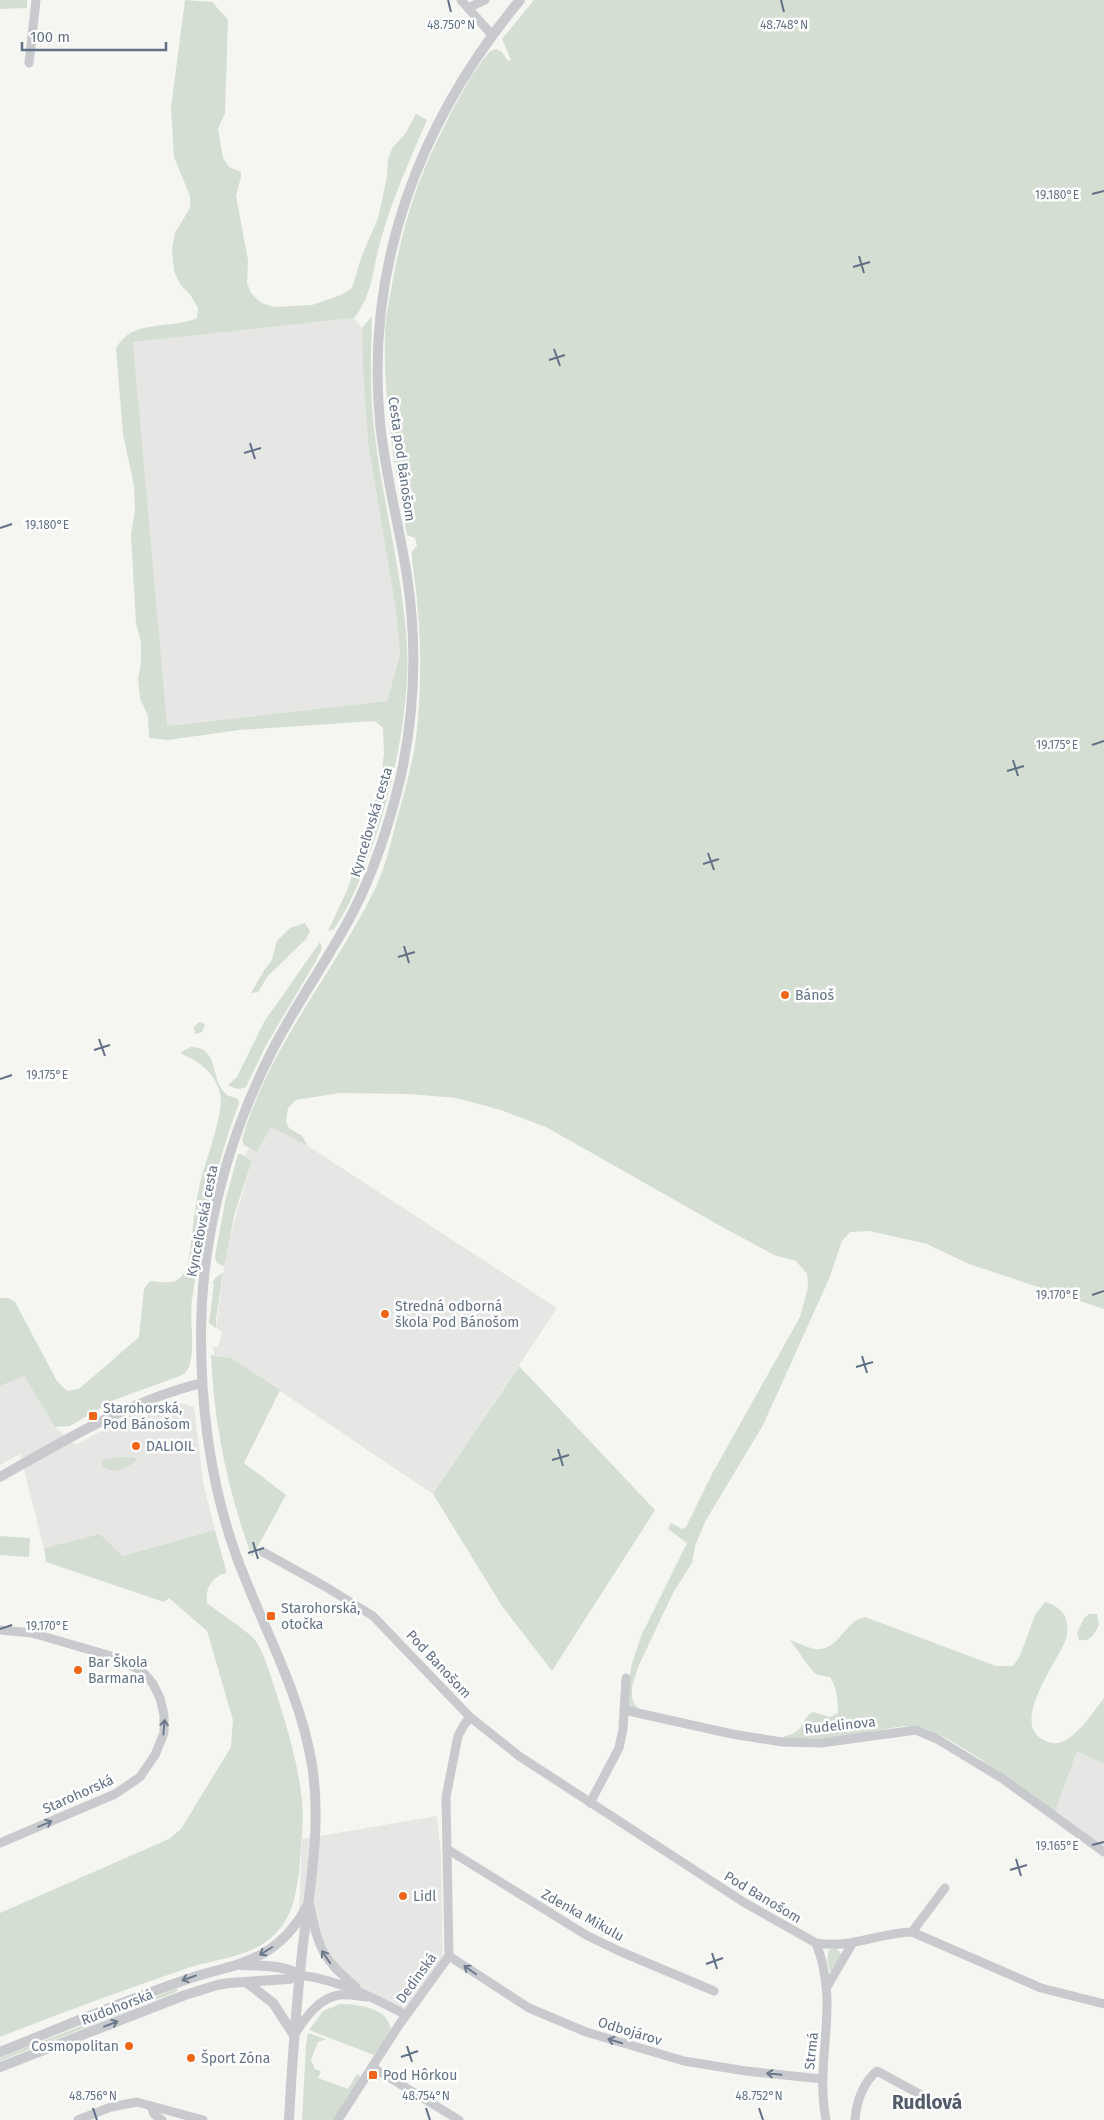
<svg xmlns="http://www.w3.org/2000/svg" width="1104" height="2120" viewBox="0 0 1104 2120" font-family="'Fira Sans',sans-serif">
<style>
.built{fill:#e6e6e5}
.green{fill:#d5ded2}
.lines{fill:none;stroke-linecap:round;stroke-linejoin:round}
.minor{stroke:#c8cace;stroke-width:9}
.tertiary{stroke:#c8cace;stroke-width:10}
.oneway{stroke:#6c7a8c}
.ticks{fill:none;stroke:#627185;stroke-width:2}
.poi-dot{fill:#f16616;stroke:#fff;stroke-width:2}
.labels{text-anchor:middle;stroke-width:5;stroke-linejoin:round;paint-order:stroke}
.street-label{font-size:14px;fill:#627185;stroke:#fff}
.poi-label{font-size:14px;fill:#627185;stroke:#fff;text-anchor:start}
.district-label{font-size:19px;font-weight:bold;fill:#515b6a;stroke:#fff}
.ticks-label{font-size:12px;text-anchor:middle;fill:#627185;stroke:#fff;stroke-width:5;stroke-linejoin:round;paint-order:stroke}
</style>
<rect width="100%" height="100%" fill="#f5f6f1"/>
<g class="built">
<polygon points="354,318 362,328 363,371 368,443 396,611 400,655 387,701 166,726 133,342"/>
<polygon points="271,1127 308,1146 557,1308 433,1494 231,1358 214,1355 213,1347 218,1347 222,1332 216,1328 227,1246 252,1161 244,1156 249,1148 257,1152"/>
<polygon points="24,1376 55,1427 76,1445 128,1416 173,1401 194,1407 203,1482 215,1530 121,1556 100,1534 44,1548 20,1454 0,1465 0,1386"/>
<polygon points="1077,1751 1104,1764 1104,1848 1055,1812"/>
<polygon points="437,1816 441,1855 443,1960 402,2014 360,1994 322,1952 299,1915 302,1839"/>
</g>
<g class="green">
<polygon points="0,0 27,0 27,8 0,9"/>
<path d="M185 0 212 2 228 20 225 113 218 129 223 158 229 167 241 172V177L236 196 248 260 247 283 251 293 261 303 274 307 312 305 341 295 352 288 361 258 378 218 387 177 388 159 393 147 405 134 416 114 427 120C410 159 393 198 381 239 373 265 373 296 354 318L133 342 167 726 387 701 400 655 396 611 368 443 363 371 362 328 372 316C371 351 370 384 373 418 380 495 403 570 407 647 410 703 396 772 379 826 367 862 355 898 334 929L328 931 348 888 380 785 384 754 383 728 375 721 239 730 168 740 149 738 148 716 140 698 138 678 141 663V642L136 623 131 535 135 509 134 486 123 434 116 349C130 318 171 330 197 318L198 308 191 296 180 284 174 271 172 249 175 233 190 208V196L174 157 171 108Z"/>
<path d="M534 0H1104V1309L969 1264 927 1244 869 1231 850 1232 842 1241 829 1279 763 1425 706 1520 695 1546 692 1563 673 1593 638 1667 632 1687V1698L635 1705 640 1709 630 1708 627 1703 631 1667 641 1636 687 1543 668 1529 671 1523 682 1529 686 1527 712 1474 800 1317 808 1287 807 1274 796 1261 774 1255 724 1228 546 1127 501 1110 456 1098 410 1094 339 1093 296 1100 288 1108 286 1122 289 1128 302 1136 308 1146 271 1127 257 1152 244 1145 242 1140C267 1051 329 979 371 897 383 875 390 847 396 822 404 795 412 766 416 738 423 678 421 620 412 561V551L417 546 415 538 407 535C395 468 383 403 385 335 385 317 390 297 393 279 403 227 415 186 438 139 453 109 469 76 490 51L496 49 502 52 508 61 511 60 502 39Z"/>
<polygon points="305,923 310,931 306,939 268,976 258,992 251,993 265,969 272,960 277,941 290,928"/>
<path d="M320 942 322 948 316 961 265 1047 246 1087C239 1090 234 1089 228 1085L237 1077 264 1022Z"/>
<polygon points="199,1022 203,1023 205,1025 202,1032 195,1034 194,1027"/>
<path d="M191 1047C219 1047 210 1077 224 1092 227 1096 233 1097 238 1099L239 1103C215 1167 202 1232 192 1299 189 1321 196 1346 189 1367L185 1373 177 1377 114 1400 70 1426 55 1427 24 1376 0 1386V1298H8L15 1302 57 1381 67 1391 79 1389 139 1337 144 1289 150 1281C170 1283 178 1286 188 1266 192 1239 194 1210 200 1183 205 1162 225 1111 220 1093 215 1073 200 1062 182 1054L181 1052Z"/>
<polygon points="238,1154 241,1154 252,1161 235,1212 224,1266 217,1263 215,1257 225,1202"/>
<polygon points="223,1273 216,1320 216,1328 209,1323 214,1284 212,1283 216,1277"/>
<path d="M211 1355 231 1358 280 1390 244 1463 286 1495 252 1557C228 1492 214 1425 211 1355Z"/>
<polygon points="519,1366 655,1510 552,1671 502,1606 433,1494"/>
<path d="M119 1457 138 1458C128 1468 115 1476 102 1466L103 1460Z"/>
<path d="M215 1530 226 1570 225 1574H222C209 1582 206 1588 207 1603 218 1612 248 1631 255 1640 265 1654 269 1673 275 1689 286 1724 298 1762 302 1800 304 1823 301 1848 299 1871 296 1896 292 1919 273 1936 250 1958 214 1959 185 1969 123 1990 61 2013 0 2037V1913L169 1839 181 1829 231 1747 233 1720 207 1631 169 1598 164 1602 46 1562 44 1548 100 1534 122 1556Z"/>
<polygon points="0,1536 30,1538 29,1557 0,1555"/>
<path d="M1045 1602C1055 1604 1067 1613 1067 1624 1068 1628 1067 1635 1066 1639 1058 1662 1002 1732 1052 1743 1071 1747 1093 1712 1104 1698V1764L1077 1751 1055 1812 979 1758 948 1739 922 1727 903 1726 835 1738H780C789 1735 798 1733 802 1725 806 1718 806 1716 813 1712L830 1717 838 1713C838 1700 837 1688 830 1677 826 1676 821 1676 818 1675 811 1673 797 1647 789 1640 796 1642 804 1646 811 1648 838 1656 843 1621 865 1617L996 1666H1013L1020 1656 1035 1615Z"/>
<path d="M1089 1614H1097L1099 1625C1093 1635 1091 1642 1079 1640L1077 1633 1084 1618Z"/>
<polygon points="832,1949 837,1949 841,1954 830,1972 827,1960 829,1950"/>
<polygon points="175,1989 178,1989 176,1992 44,2044 43,2041"/>
<path d="M340 2004C358 2004 391 2008 391 2032L374 2055 309 2030 323 2011Z"/>
<polygon points="308,2033 326,2039 318,2042 311,2060 315,2069 321,2071 318,2078 348,2089 357,2074 360,2076 359,2083 336,2120 302,2120 306,2045"/>
<polygon points="36,2043 37,2046 0,2061 0,2058"/>
</g>
<g class="lines">
<g class="minor">
<polyline points="461,0 492,35"/>
<polyline points="468,8 485,0"/>
<polyline points="29,63 36,0"/>
<path d="M263 1552 326 1587 373 1616 470 1717 519 1756 745 1903 816 1943C852 1949 878 1933 912 1932L1041 1988 1104 2004"/>
<polyline points="0,1630 32,1633 118,1658 143,1672 153,1684 160,1698 164,1715 164,1733 155,1755 140,1777 115,1794 0,1843"/>
<polyline points="624,1710 732,1734 782,1742 821,1743 916,1730 937,1739 1003,1779 1104,1852"/>
<polyline points="590,1803 619,1748 623,1729 626,1678"/>
<polyline points="447,1849 586,1935 619,1951 714,1991"/>
<path d="M310 1906C319 1950 322 1958 356 1987"/>
<polyline points="912,1932 945,1888"/>
<path d="M816 1943C841 2007 814 2058 826 2120"/>
<polyline points="449,1956 529,2008 586,2032 684,2061 746,2071 822,2079"/>
<path d="M300 1975C339 1980 372 1997 406 2015"/>
<polyline points="828,1985 852,1944"/>
<path d="M294 2035C305 2019 318 1998 339 1995 348 1994 358 1996 367 1997"/>
<polyline points="372,2067 459,2120"/>
<polyline points="151,2106 154,2114 162,2120"/>
<polyline points="78,2120 111,2107 137,2102 203,2120"/>
<polyline points="338,2120 399,2025 449,1956 446,1797 458,1736 464,1725 470,1717"/>
<path d="M855 2120C856 2103 863 2082 877 2071L936 2103"/>
</g>
<g class="tertiary">
<path d="M0 1477C65 1440 129 1401 202 1383"/>
<path d="M241 1965C261 1966 282 1964 300 1975"/>
<polyline points="246,1982 273,2003 294,2035"/>
<path d="M0 2052C60 2028 121 2002 182 1981 208 1971 237 1968 262 1954 279 1945 297 1926 306 1908"/>
<polyline points="0,2067 185,1995 217,1985 229,1983 289,1979 300,1975"/>
<path d="M289 2120C292 2064 296 2009 302 1953 309 1891 322 1828 312 1765 300 1691 261 1624 236 1555 211 1485 201 1410 201 1336 201 1235 228 1136 274 1047 298 1001 329 958 353 912 375 869 390 822 401 775 415 710 417 642 407 576 399 525 385 474 380 422 365 264 420 121 520 0"/>
</g>
</g>
<defs><path id="oneway-shaft" d="M-6 0H5M1.5-3L5.5 0L1.5 3" fill="none" stroke-width="1.6" stroke-linecap="round" stroke-linejoin="round" transform="scale(1.25)"/></defs>
<g class="oneway">
<use href="#oneway-shaft" transform="translate(164 1727) rotate(-85)"/>
<use href="#oneway-shaft" transform="translate(45 1824) rotate(-23)"/>
<use href="#oneway-shaft" transform="translate(266 1951) rotate(148)"/>
<use href="#oneway-shaft" transform="translate(326 1957) rotate(-124)"/>
<use href="#oneway-shaft" transform="translate(470 1970) rotate(-145)"/>
<use href="#oneway-shaft" transform="translate(189 1978) rotate(161)"/>
<use href="#oneway-shaft" transform="translate(111 2024) rotate(-21)"/>
<use href="#oneway-shaft" transform="translate(615 2041) rotate(-163)"/>
<use href="#oneway-shaft" transform="translate(774 2074) rotate(-174)"/>
</g>
<path class="ticks" d="M448 0 451 12M781 0 784 12M1092 194 1104 191M859 256 864 273M853 267 870 262M554 349 560 366M549 360 565 355M250 443 255 459M244 453 261 448M0 528 12 524M1092 745 1104 741M1013 760 1018 776M1007 771 1024 766M708 853 714 870M703 864 719 859M404 946 409 963M398 957 415 952M99 1039 105 1056M94 1050 110 1045M0 1079 12 1075M1092 1295 1104 1291M862 1356 867 1373M856 1367 873 1362M558 1449 563 1466M552 1460 569 1455M253 1542 258 1559M248 1553 264 1548M0 1629 12 1625M1092 1845 1104 1842M1016 1859 1021 1876M1010 1870 1027 1865M712 1953 717 1969M706 1964 723 1958M407 2046 412 2062M401 2057 418 2051M93 2108 97 2120M426 2108 430 2120M759 2108 763 2120"/>
<g class="poi-dot">
<circle cx="785" cy="995" r="5"/>
<circle cx="385" cy="1314" r="5"/>
<rect x="88" y="1411" width="10" height="10" rx="2.5"/>
<circle cx="136" cy="1446" r="5"/>
<rect x="266" y="1611" width="10" height="10" rx="2.5"/>
<circle cx="78" cy="1670" r="5"/>
<circle cx="403" cy="1896" r="5"/>
<circle cx="129" cy="2046" r="5"/>
<circle cx="191" cy="2058" r="5"/>
<rect x="368" y="2070" width="10" height="10" rx="2.5"/>
</g>
<g class="labels">
<g class="street-label">
<text transform="translate(402 459) rotate(82)" y="5">Cesta pod Bánošom</text>
<text transform="translate(371 822) rotate(-73)" y="5">Kynceľovská cesta</text>
<text transform="translate(202 1221) rotate(-79)" y="5">Kynceľovská cesta</text>
<text transform="translate(439 1664) rotate(47)" y="5">Pod Banošom</text>
<text transform="translate(840 1725) rotate(-6)" y="5">Rudelinova</text>
<text transform="translate(78 1794) rotate(-24)" y="5">Starohorská</text>
<text transform="translate(763 1897) rotate(31)" y="5">Pod Banošom</text>
<text transform="translate(583 1915) rotate(29)" y="5">Zdenka Mikulu</text>
<text transform="translate(416 1978) rotate(-54)" y="5">Dedinská</text>
<text transform="translate(117 2007) rotate(-21)" y="5">Rudohorská</text>
<text transform="translate(630 2031) rotate(17)" y="5">Odbojárov</text>
<text transform="translate(811 2051) rotate(-84)" y="5">Strmá</text>
</g>
<g class="poi-label">
<text x="795" y="1000">Bánoš</text>
<text x="395" y="1311">Stredná odborná<tspan x="395" dy="16">škola Pod Bánošom</tspan></text>
<text x="103" y="1413">Starohorská,<tspan x="103" dy="16">Pod Bánošom</tspan></text>
<text x="146" y="1451">DALIOIL</text>
<text x="281" y="1613">Starohorská,<tspan x="281" dy="16">otočka</tspan></text>
<text x="88" y="1667">Bar Škola<tspan x="88" dy="16">Barmana</tspan></text>
<text x="413" y="1901">Lidl</text>
<text x="119" y="2051" text-anchor="end">Cosmopolitan</text>
<text x="201" y="2063">Šport Zóna</text>
<text x="383" y="2080">Pod Hôrkou</text>
</g>
<g class="district-label">
<text x="927" y="2109">Rudlová</text>
</g>
</g>
<g class="ticks-label">
<text x="451" y="29">48.750°N</text>
<text x="784" y="29">48.748°N</text>
<text x="1057" y="199">19.180°E</text>
<text x="47" y="529">19.180°E</text>
<text x="1057" y="749">19.175°E</text>
<text x="47" y="1079">19.175°E</text>
<text x="1057" y="1299">19.170°E</text>
<text x="47" y="1630">19.170°E</text>
<text x="1057" y="1850">19.165°E</text>
<text x="93" y="2100">48.756°N</text>
<text x="426" y="2100">48.754°N</text>
<text x="759" y="2100">48.752°N</text>
</g>
<path d="M22 42v8h144v-8" fill="none" stroke="#627185" stroke-width="2.5"/>
<text x="30" y="42" font-size="15" fill="#627185" stroke="#ffffff" stroke-width="4" paint-order="stroke">100 m</text>
</svg>
